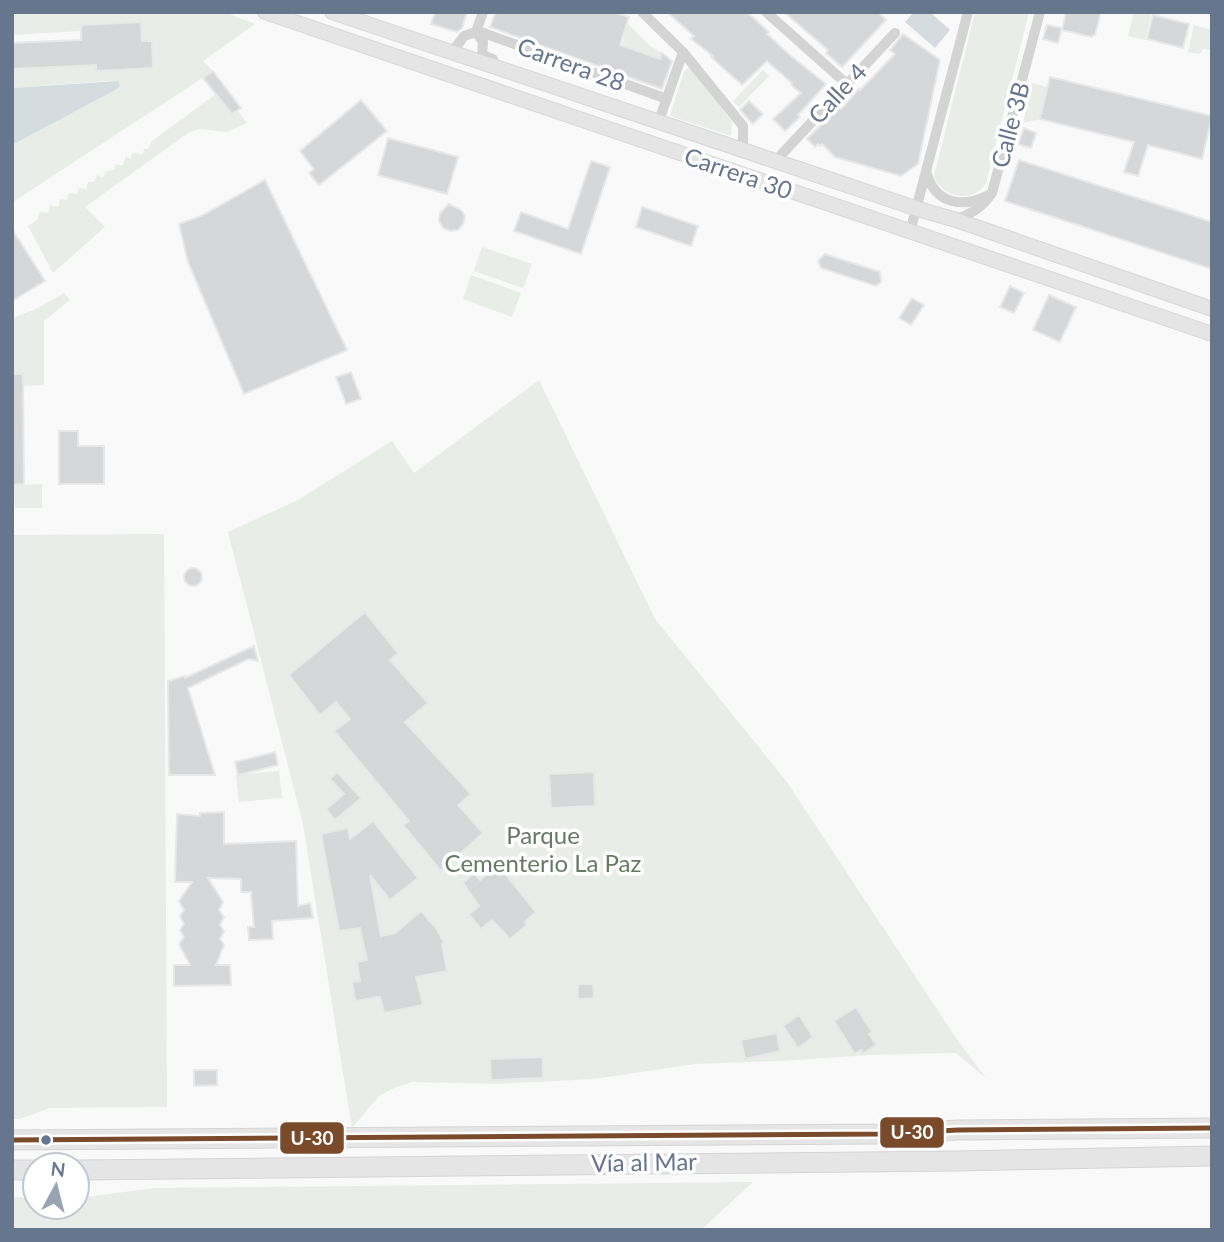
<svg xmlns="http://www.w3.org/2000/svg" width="1224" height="1242" viewBox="0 0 1224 1242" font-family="Lato,sans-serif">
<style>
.green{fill:#e8ede7}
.water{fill:#d5dce0}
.building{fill:#d6d7d9;stroke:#e8e8e8;stroke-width:2}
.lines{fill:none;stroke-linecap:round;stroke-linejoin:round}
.secondary-casing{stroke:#d5d7d9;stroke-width:16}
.highway-casing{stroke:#d4d5d7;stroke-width:21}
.street{stroke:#d4d4d5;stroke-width:10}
.secondary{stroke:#e5e5e5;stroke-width:14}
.highway{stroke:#e5e5e5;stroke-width:19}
.bus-1-casing{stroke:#fff;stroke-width:10}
.bus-1{stroke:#7a4b2a;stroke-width:5}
.bus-dot{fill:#66768c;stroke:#fff;stroke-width:2.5}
.labels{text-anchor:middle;stroke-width:7;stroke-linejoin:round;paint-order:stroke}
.street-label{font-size:24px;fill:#66768c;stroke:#fff}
.park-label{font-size:24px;fill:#647c62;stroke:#fff}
.line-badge{stroke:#fff;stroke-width:2.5}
.badge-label{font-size:19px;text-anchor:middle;font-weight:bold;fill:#fff}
</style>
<rect width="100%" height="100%" fill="#f9f9f9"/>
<g class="green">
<polygon points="12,12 224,12 255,24 203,61 213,71 13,202 12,145 120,86 109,81 12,88 12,68 96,65 97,71 153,68 152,41 142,41 141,22 81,25 81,31 12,35"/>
<path d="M975 12H1029L986 183C974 204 942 198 934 176Z"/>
<polygon points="1134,12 1152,12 1145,40 1128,36"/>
<polygon points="627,23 650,46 662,53 652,86 637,80 646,55 622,46"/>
<polygon points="1194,25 1212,30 1212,50 1203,49 1200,54 1188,52"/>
<polygon points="689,68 692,69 732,122 731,136 670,116 684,71"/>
<polygon points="763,70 769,76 739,107 733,101"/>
<polygon points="1032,83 1048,87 1040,119 1023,123"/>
<polygon points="216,94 232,113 237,110 247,123 226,132 199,129 188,133 85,207 105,227 53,273 28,226 37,220 40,212 48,213 50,205 58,207 60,199 67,200 69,193 77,194 79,188 86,189 88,182 94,182 97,175 103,178 106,171 114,170 115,165 123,165 126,156 131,159 132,153 143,154 144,149 148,149 152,141"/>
<polygon points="482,247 532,264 523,288 474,271"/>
<polygon points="471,275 521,293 512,317 463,299"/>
<polygon points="64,293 70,300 44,321 44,385 23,386 23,374 12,374 12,318 36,309"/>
<polygon points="539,380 655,619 787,782 958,1041 986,1078 956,1053 869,1055 782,1061 695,1064 594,1079 496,1084 413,1082 396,1087 379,1096 352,1128 303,824 228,532 298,500 392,441 414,473"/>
<polygon points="42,484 42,508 15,508 12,485"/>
<polygon points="164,534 167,1107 50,1108 20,1119 12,1119 12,535"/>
<polygon points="279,771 282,798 239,802 236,775"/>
<polygon points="753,1182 701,1230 12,1230 12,1197 35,1198 35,1207 77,1207 77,1198 156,1188"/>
</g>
<g class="water">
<polygon points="914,12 930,12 950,30 935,48 905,22"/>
<polygon points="118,81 120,86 115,90 12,145 12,88"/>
</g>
<g class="building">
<polygon points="435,12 467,12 462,28 457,32 431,24"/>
<polygon points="496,12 613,12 629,17 620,45 660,59 662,53 672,61 662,89 490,27"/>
<polygon points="667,12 747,12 769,32 767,34 791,56 826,84 798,115 800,117 785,131 773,119 801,93 791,85 792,83 767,61 742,85 711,57 713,56 691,39 694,36"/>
<polygon points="784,12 878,12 886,20 842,67 826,53 828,50"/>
<polygon points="1066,12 1101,12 1095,35 1093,35 1092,37 1062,30"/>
<polygon points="1153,15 1189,24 1183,48 1147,39"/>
<polygon points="141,22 142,41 152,41 153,68 96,71 96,65 12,69 12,43 81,40 81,25"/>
<polygon points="1047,25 1062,28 1058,43 1043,39"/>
<polygon points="903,34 940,60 918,164 901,176 835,157 822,144 820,146 818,144 815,147 807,139 839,107 841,109 859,89 860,90 895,54 890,50"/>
<polygon points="213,71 241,108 232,114 203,78"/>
<polygon points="1050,77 1212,116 1202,159 1148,145 1138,176 1124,172 1134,142 1040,119"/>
<polygon points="361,100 387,131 319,185 309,173 314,169 300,151"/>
<polygon points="749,101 763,114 753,124 740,110"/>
<polygon points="1024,128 1036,133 1031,148 1018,144"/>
<polygon points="388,138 458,157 447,194 378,175"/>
<polygon points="1019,160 1212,222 1212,269 1005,201"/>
<polygon points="591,161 610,167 581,254 514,231 521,212 568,229"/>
<polygon points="265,180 347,350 244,394 188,262 179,224 201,216"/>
<polygon points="449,204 461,210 465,216 463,224 458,230 450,231 443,228 439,221 440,213"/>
<polygon points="642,207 698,226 691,246 636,227"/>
<polygon points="12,229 45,281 12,301"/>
<polygon points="825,254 880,272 881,282 876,286 821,268 818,261"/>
<polygon points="1010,286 1024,293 1014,313 1000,307"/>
<polygon points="1049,295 1076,307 1060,342 1033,330"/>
<polygon points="912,298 924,305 911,325 899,318"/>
<polygon points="351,372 361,399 346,404 336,377"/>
<polygon points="12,374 23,374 24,484 12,485"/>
<polygon points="59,431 78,431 78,446 104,446 104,484 59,484"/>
<circle cx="193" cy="577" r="9"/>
<polygon points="365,612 398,653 390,660 428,703 405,722 471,794 458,805 483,833 441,871 403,825 409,821 334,731 350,719 336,702 320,715 289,675"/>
<polygon points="254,646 258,661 248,659 188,688 215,775 169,775 168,681 185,676 185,678"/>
<polygon points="275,752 278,765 238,775 235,762"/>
<polygon points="337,772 361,798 335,820 326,809 344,794 330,779"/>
<polygon points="594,772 595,806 551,808 549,774"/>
<polygon points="224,812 224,844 296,841 298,906 310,903 313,918 272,921 273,939 249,940 248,927 254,927 251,892 241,892 241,879 208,878 223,902 219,910 224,917 220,925 224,931 220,939 224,945 216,965 230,965 231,985 174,986 174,965 190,965 179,944 184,937 180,930 184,924 180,916 184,910 179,901 192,882 175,882 177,814 200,816 200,813"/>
<polygon points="373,821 418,878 390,900 370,875 381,936 395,933 421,911 437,929 444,943 442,944 447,971 416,977 423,1005 384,1013 380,997 355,1001 352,982 360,981 357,962 367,960 360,928 339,931 321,834 348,828 350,839"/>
<polygon points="498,865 536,912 525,922 527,925 510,939 492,920 481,929 469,914 479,906 463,883 474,873 480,880"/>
<polygon points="578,984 593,984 594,998 578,999"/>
<polygon points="856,1007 872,1032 869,1034 876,1045 863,1054 861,1050 855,1054 834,1021"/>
<polygon points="799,1015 813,1037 798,1048 783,1026"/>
<polygon points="777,1033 780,1051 745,1059 741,1040"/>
<polygon points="543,1057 543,1078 491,1080 490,1059"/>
<polygon points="194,1070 217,1070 217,1085 194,1086"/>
</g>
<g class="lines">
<defs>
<g id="secondary">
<polyline points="265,12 1212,334"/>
<polyline points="332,12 918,209 956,220 1212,309"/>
</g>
<g id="highway">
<polyline points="12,1140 882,1134 958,1130 1212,1128"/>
<polyline points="12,1170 35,1170"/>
<polyline points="77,1170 958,1161 1212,1156"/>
</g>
</defs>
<use href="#secondary" class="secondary-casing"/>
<use href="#highway" class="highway-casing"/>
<g class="street">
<polyline points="642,12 683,52 743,126 743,142"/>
<polyline points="766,12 848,85"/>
<polyline points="478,31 667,99"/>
<polyline points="476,32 483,42 482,55 493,59"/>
<polyline points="476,32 483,12"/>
<polyline points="453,51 464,36 476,32"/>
<polyline points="661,115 683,52"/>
<polyline points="781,155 895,33"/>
<path d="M927 174C936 205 964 208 989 195"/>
<path d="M956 220C971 213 982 208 992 193L1040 12"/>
<polyline points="910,232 968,12"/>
</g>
<use href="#secondary" class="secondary"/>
<use href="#highway" class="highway"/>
<defs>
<polyline id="bus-1" points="12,1140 882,1134 958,1130 1212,1128"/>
</defs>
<use href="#bus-1" class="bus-1-casing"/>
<use href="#bus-1" class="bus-1"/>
</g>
<circle class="bus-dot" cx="46" cy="1140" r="6"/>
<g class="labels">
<g class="street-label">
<text transform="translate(571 65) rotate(20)" y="8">Carrera 28</text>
<text transform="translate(838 94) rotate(-47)" y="8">Calle 4</text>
<text transform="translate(1011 125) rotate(-75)" y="8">Calle 3B</text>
<text transform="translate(738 174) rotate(19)" y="8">Carrera 30</text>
<text transform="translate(644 1163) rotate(-1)" y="8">Vía al Mar</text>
</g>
<g class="park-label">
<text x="543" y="844">Parque<tspan x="543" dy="28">Cementerio La Paz</tspan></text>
</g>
</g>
<g class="line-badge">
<rect x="879" y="1116" width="66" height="33" rx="7" fill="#7a4b2a"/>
<rect x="279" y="1121" width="66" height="34" rx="7" fill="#7a4b2a"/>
</g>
<g class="badge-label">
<text x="912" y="1139">U-30</text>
<text x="312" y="1145">U-30</text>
</g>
<rect width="1224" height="1242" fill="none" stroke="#66768c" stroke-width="28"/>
<g transform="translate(56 1186) rotate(7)"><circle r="33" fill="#ffffff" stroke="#c2c8d1" stroke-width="2"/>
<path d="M0-5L12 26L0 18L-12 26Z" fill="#99a4b2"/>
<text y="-10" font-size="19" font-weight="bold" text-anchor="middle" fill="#66768c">N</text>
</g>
</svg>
